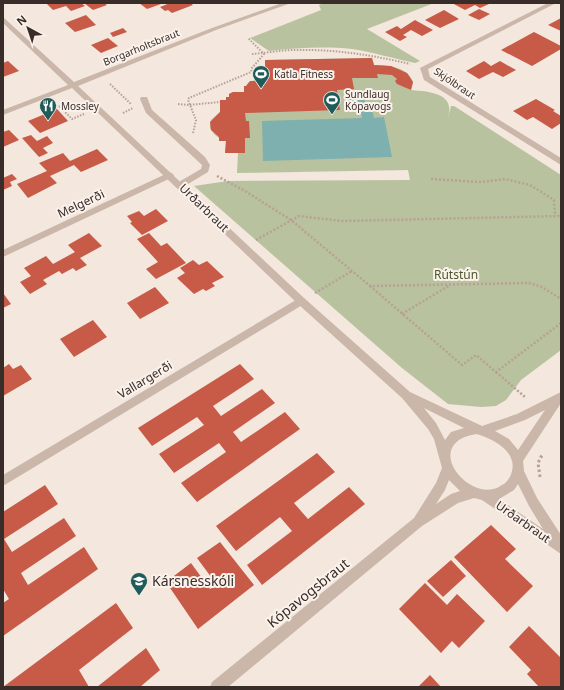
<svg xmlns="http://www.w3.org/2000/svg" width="564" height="690" viewBox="0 0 564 690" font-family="'Noto Sans',sans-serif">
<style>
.green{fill:#b9c29e}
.water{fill:#7db0ae}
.building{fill:#c75b48}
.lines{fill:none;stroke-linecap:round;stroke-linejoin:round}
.path-far2{stroke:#b7a094;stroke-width:2;stroke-dasharray:1.5 1.5;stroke-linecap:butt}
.path-far1{stroke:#b7a094;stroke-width:2.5;stroke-dasharray:2 2;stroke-linecap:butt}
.path{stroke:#b7a094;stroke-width:3;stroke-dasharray:2.5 2.5;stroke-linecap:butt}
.service{fill:#cbb6aa;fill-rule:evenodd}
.minor{fill:#cbb6aa;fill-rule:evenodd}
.tertiary{fill:#cbb6aa;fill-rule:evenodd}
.labels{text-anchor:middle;stroke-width:4;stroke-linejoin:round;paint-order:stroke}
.far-street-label{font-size:10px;fill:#392d29;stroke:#faf2eb}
.far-poi-label{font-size:10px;fill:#392d29;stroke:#faf2eb;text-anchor:start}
.street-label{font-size:12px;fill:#392d29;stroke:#faf2eb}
.park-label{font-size:12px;fill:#4c572d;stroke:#faf2eb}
.near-poi-label{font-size:14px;fill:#392d29;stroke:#faf2eb;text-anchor:start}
.near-street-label{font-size:14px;fill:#392d29;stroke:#faf2eb}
</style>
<rect width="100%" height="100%" fill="#f3e7de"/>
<g class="green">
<path d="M324 3H434L367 29 420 61 415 63C394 59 374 52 352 49 324 46 296 48 269 51L250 38 321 10 319 5Z"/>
<path d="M372 58 374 65C388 65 408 67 413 82L411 90C422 91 448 92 449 107 450 112 448 118 447 123L451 106H454L561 175V350L521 380 506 400 496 406 481 407 448 404 402 368 194 186 228 181 410 180 408 170 237 173 238 153H225L226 141H219V138L214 134 210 128 211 120 220 112V100H226V97H229V94L233 92H244V86H246L249 82 255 80V67L265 66V60Z"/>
</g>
<g class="water">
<polygon points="356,94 367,96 367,99 364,99 366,104 350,105 348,96 356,96"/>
<polygon points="372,110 374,118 384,117 392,157 263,161 262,121 362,118 361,111"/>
</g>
<g class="building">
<polygon points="46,3 81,3 85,6 71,11 66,6 53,10"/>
<polygon points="84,3 104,3 107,5 93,10"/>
<polygon points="139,3 159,3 161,4 147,9"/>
<polygon points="170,3 190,3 193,5 172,13 168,10 165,11 160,7"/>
<polygon points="452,3 487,3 489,4 480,8 475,5 465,10"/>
<polygon points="479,9 490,14 479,20 468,15"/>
<polygon points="444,10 459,19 440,28 425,20"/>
<polygon points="86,15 96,25 75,32 65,23"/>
<polygon points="561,18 561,31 548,25"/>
<polygon points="415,20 433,30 422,36 411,30 403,35 407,37 400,41 385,32 397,26 401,29"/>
<polygon points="123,28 127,32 113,37 110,33"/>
<polygon points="534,32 561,46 561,49 532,66 501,50"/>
<polygon points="108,38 118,46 101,53 91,45"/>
<polygon points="372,58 374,65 391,66 407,73 413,82 411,90 397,84 395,81 397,79 392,75 377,74 378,78 352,78 354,89 337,90 340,110 245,113 246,121 249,121 250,138 245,138 245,153 225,153 226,141 219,141 219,137 211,130 210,122 220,112 220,100 226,100 226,97 229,97 229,94 233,92 244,92 244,86 246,86 250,81 255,81 255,67 265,67 265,60"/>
<polygon points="8,61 19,71 3,77 3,63"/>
<polygon points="484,61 491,66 500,61 516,70 503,77 493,72 479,79 466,71"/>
<polygon points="536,99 555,110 553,111 561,116 561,123 552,129 533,117 527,120 513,111"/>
<polygon points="57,109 68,121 40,133 28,121"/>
<polygon points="9,130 19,140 3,147 3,132"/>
<polygon points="31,135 37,141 47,136 53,143 43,148 48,153 39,157 22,138"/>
<polygon points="97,149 108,160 81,172 74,165 50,176 57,183 28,198 17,184 47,171 39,163 63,153 70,161"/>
<polygon points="12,174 17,179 10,182 12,186 3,190 3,178"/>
<polygon points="156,209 168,221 142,235 130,223 132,222 127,216 139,211 144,216"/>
<polygon points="89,233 102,246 80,258 87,265 76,271 73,268 62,274 59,271 43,280 47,284 30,294 20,282 31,276 24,268 46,256 53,264 75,252 68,245"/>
<polygon points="149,233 161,246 167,243 186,263 156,279 146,269 158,262 137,239"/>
<polygon points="193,260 199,265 207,261 224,277 212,283 215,286 206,291 203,289 194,294 177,278 185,273 180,268"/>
<polygon points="155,287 169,303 140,319 127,303"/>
<polygon points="3,293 11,304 3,308"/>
<polygon points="93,320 107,337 74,357 60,339"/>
<polygon points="9,364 13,369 21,365 32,379 3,396 3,368"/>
<polygon points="240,364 254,379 213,406 221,416 262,389 275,403 233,432 241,442 285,412 300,429 197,502 181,483 226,452 219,443 174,473 159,454 204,425 197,417 152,446 138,428"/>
<polygon points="317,453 335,472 294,503 308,519 349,487 365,504 262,585 247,565 292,531 280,517 236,551 216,526"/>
<polygon points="45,485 58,504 4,539 12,552 64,518 76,536 21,573 28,585 84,547 98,569 3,636 3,603 9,599 3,589 3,512"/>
<polygon points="491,525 516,549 505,559 533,586 507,612 454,557"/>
<polygon points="220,542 254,585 198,629 166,582 191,563 210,589 217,585 197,558"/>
<polygon points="451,560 466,576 443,597 427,581"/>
<polygon points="425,583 447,605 457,594 485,621 459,648 452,641 441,653 399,609"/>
<polygon points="116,603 133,628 79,670 89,687 3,687"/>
<polygon points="529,626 561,658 561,687 539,687 527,674 531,670 509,647"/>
<polygon points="146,648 160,670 140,687 97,687"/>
<polygon points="430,675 441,687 418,687"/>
</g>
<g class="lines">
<g class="path-far2">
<path d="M252 54C266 53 281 50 295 50 334 49 372 55 410 64"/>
<polyline points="110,84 131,104"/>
<polyline points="178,104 189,105 220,102"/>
<polyline points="59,106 72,119 84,114"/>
<polyline points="123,113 133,108"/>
<polyline points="193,133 196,120 188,100 189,98 251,72 252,68 264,54 248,38"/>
</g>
<g class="path-far1">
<polyline points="217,176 245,191 291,220 370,286 529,283 542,287 561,299"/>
<polyline points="431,179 481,182 505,179 530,185 554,200 555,216"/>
<polyline points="256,240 299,216 342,221 561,216"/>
<polyline points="370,286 462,365 476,355 496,372 561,323"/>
<polyline points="315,293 352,271"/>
<polyline points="402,314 450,285"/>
<polyline points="496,372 525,397"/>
</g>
<polyline class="path" points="540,477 538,463 542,455"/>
<polygon class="service" points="141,97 147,97 152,110 205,157 210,165 208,172 183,187 177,187 176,185 177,183 201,169 202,165 146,113 140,99"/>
<g class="minor">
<polygon points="548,3 556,3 428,69 430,77 561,158 561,165 424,80 420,68"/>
<polygon points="170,172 174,175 173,177 3,257 3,250"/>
<polygon points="301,297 304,298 306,301 304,304 3,486 3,475"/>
</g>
<path class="tertiary" d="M282 3H291L216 30 78 86 304 298 410 392 482 426 517 414 561 392V403L523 461 524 471 537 498 561 535V554L482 500 474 498 458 503 422 526 228 687H210L212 682 414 518 436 483 442 468 434 439 428 429 402 398 298 304 72 88 3 115V110L68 85 3 23V17L74 82 212 28ZM424 408 464 428 451 432 445 440 436 423ZM545 410 518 450 509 439 495 431 525 420ZM476 434C492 438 517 451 512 471 511 476 508 481 504 484 501 485 497 489 493 489 469 495 434 458 459 440 463 437 471 435 476 434ZM449 480 460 491 451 494 436 504 445 490ZM518 484 529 506 543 529 499 499 514 490Z"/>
</g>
<defs>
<symbol id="stadium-pin" viewBox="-11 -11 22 30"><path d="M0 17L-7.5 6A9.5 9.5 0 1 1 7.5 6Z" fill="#1e5b59" stroke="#faf2eb"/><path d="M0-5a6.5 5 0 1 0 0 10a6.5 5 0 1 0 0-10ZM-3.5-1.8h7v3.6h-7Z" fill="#fff"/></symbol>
<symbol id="restaurant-pin" viewBox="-11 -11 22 30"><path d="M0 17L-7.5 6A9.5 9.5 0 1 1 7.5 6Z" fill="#1e5b59" stroke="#faf2eb"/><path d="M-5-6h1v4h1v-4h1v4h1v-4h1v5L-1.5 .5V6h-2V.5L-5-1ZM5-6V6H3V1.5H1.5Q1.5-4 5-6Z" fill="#fff"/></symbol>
<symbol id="school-pin" viewBox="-11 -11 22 30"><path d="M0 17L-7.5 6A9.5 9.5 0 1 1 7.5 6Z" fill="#1e5b59" stroke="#faf2eb"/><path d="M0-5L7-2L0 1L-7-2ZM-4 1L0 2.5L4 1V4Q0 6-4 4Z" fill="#fff"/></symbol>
</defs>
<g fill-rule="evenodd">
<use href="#stadium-pin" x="251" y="64" width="20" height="27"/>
<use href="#stadium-pin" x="322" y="90" width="20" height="27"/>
<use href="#restaurant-pin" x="38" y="96" width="20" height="27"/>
<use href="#school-pin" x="129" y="571" width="20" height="27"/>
</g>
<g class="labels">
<g class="far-street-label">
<text transform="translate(141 47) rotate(-22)" y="4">Borgarholtsbraut</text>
<text transform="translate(455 83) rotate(34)" y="4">Skjólbraut</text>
</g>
<g class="far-poi-label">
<text x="274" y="78">Katla Fitness</text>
<text x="345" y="98">Sundlaug<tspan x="345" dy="12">Kópavogs</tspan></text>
<text x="61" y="110">Mossley</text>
</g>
<g class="street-label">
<text transform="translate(81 204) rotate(-25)" y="4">Melgerði</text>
<text transform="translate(204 208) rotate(44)" y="4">Urðarbraut</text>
<text transform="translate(145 380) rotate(-31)" y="4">Vallargerði</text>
<text transform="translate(523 522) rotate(35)" y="4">Urðarbraut</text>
</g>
<g class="park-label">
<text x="456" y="279">Rútstún</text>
</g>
<g class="near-poi-label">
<text x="152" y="586">Kársnesskóli</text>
</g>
<g class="near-street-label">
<text transform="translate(308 593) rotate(-39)" y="5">Kópavogsbraut</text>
</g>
</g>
<rect width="564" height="690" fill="none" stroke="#392d29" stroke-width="8"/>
<g transform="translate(28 28) rotate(320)" stroke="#faf2eb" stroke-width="3" paint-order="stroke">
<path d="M0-3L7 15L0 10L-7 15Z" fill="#392d29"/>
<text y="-6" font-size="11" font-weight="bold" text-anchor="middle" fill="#392d29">N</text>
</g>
</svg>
